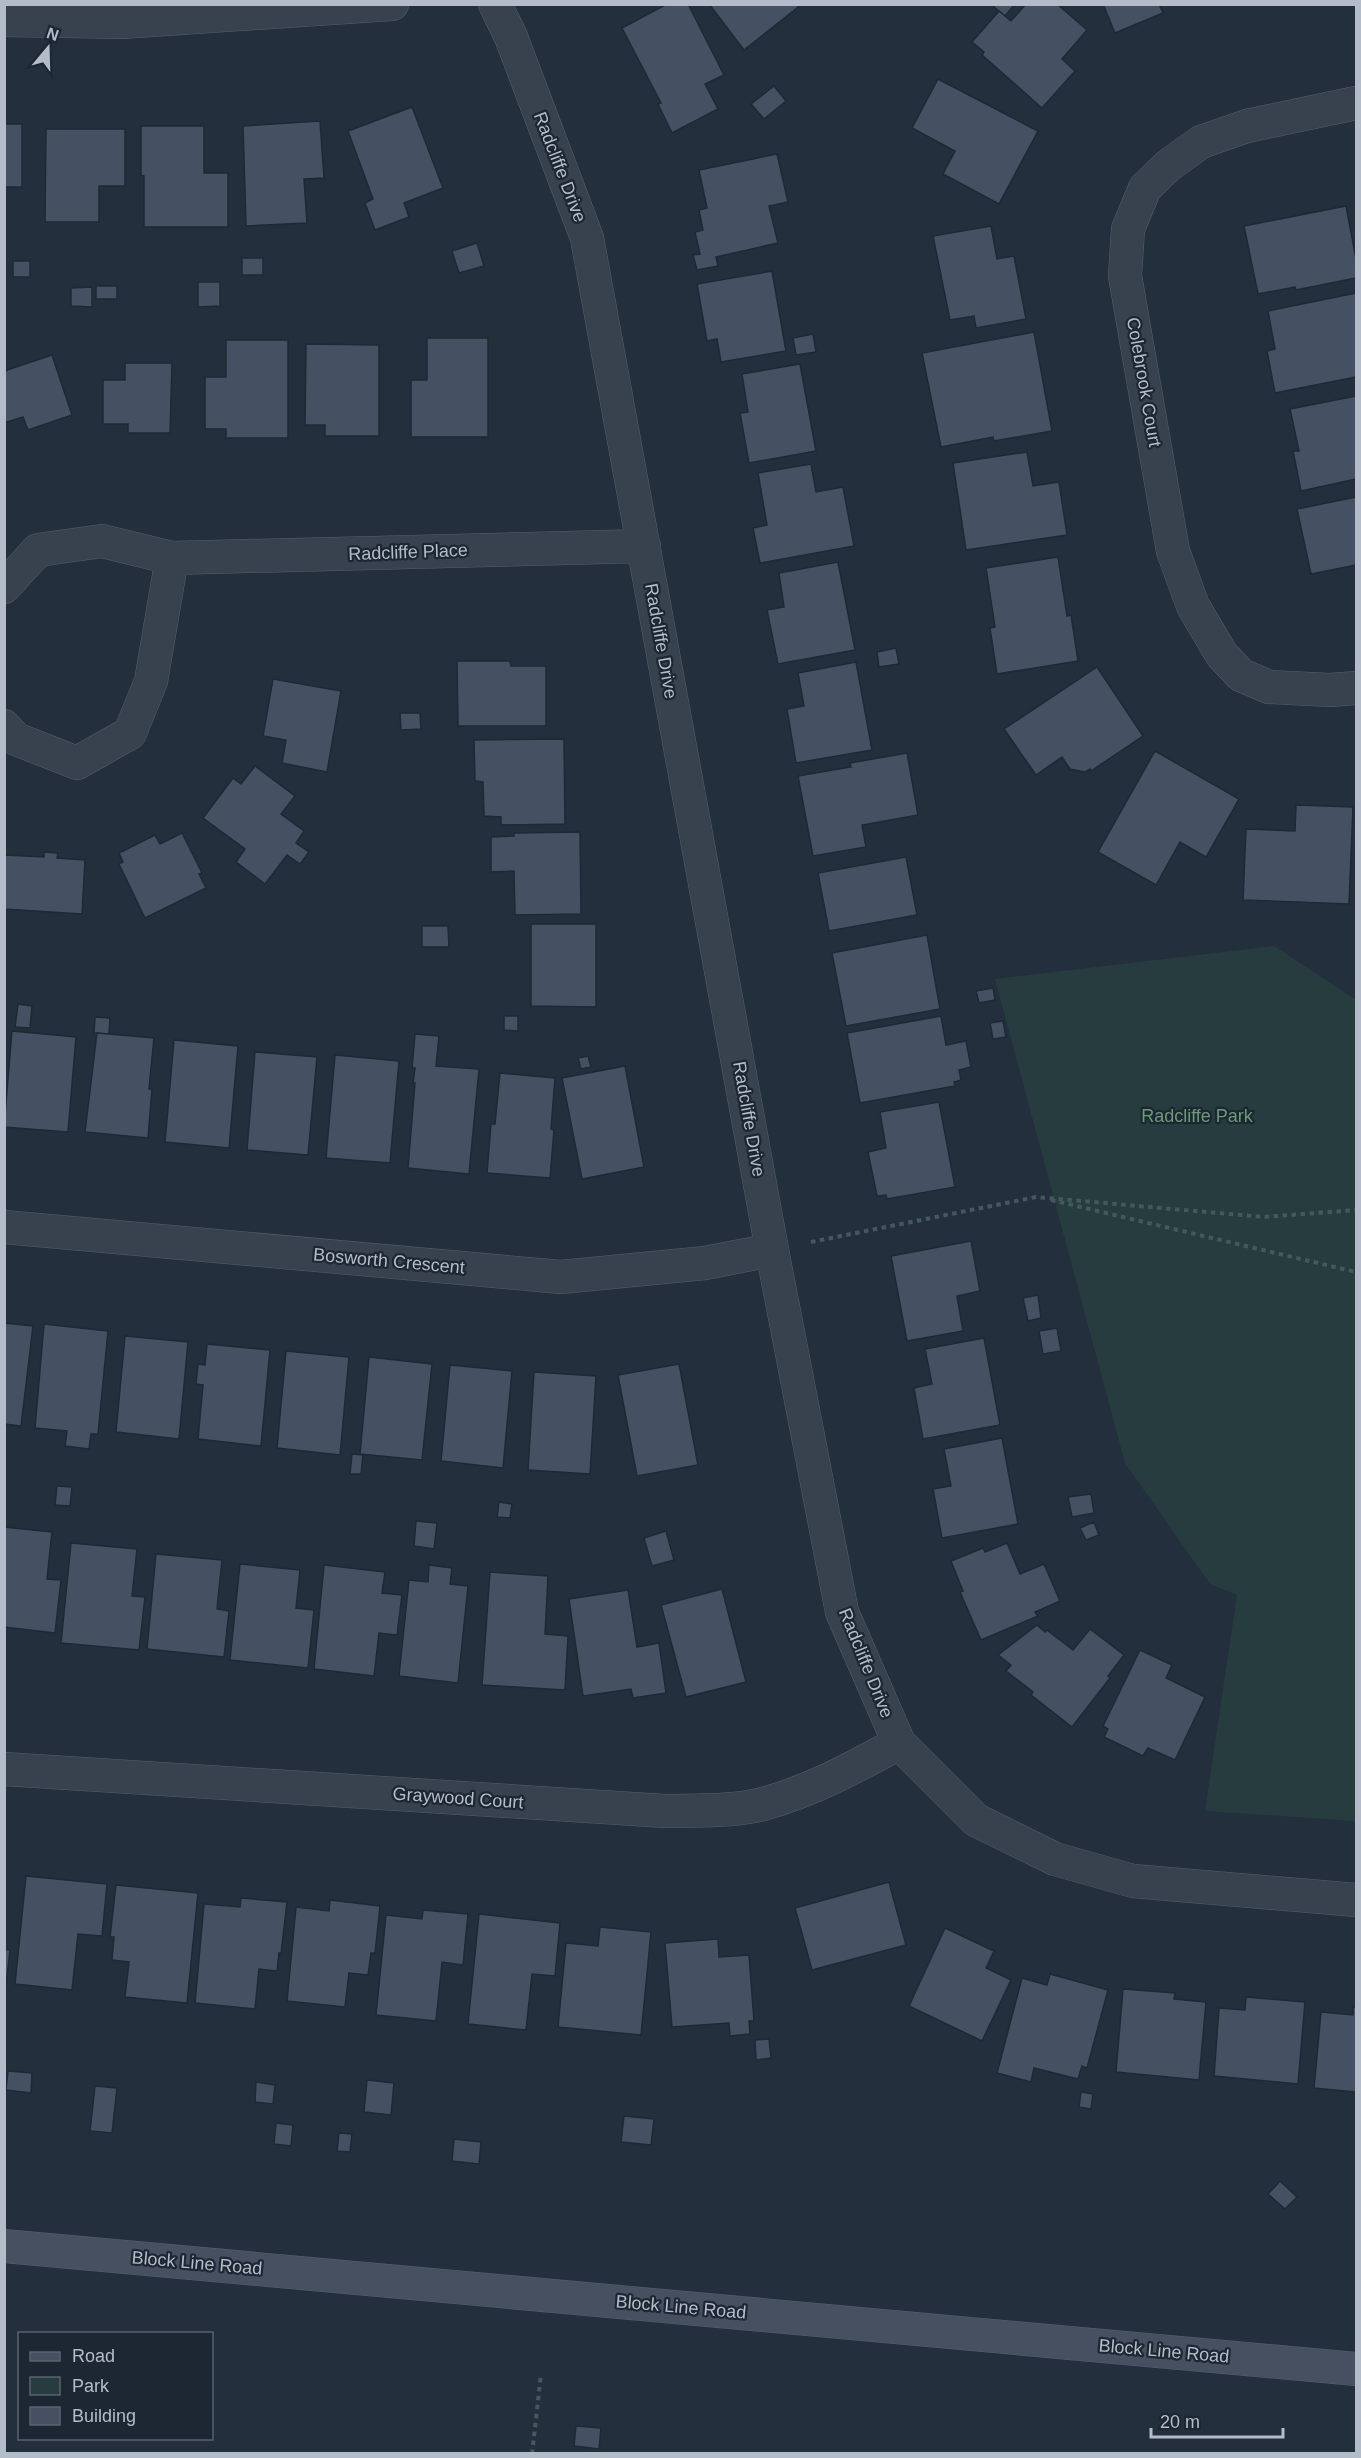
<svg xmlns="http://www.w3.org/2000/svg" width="1361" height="2458" viewBox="0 0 1361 2458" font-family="Helvetica,sans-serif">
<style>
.green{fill:#263c3f}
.building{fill:#455162;stroke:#1f2835;stroke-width:1.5}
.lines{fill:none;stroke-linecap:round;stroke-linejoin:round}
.street-casing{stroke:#565f6c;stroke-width:34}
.secondary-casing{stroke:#565f6c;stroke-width:34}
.path{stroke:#44595c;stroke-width:4;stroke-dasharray:4.5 4.5;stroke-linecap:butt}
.street{stroke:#38414e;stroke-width:33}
.secondary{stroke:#465061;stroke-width:33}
.labels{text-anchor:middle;stroke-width:4.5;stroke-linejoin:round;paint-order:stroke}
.street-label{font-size:18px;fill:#b4bcc9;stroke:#1d2633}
.park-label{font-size:18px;fill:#6b9a76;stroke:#1d2633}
</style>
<rect width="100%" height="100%" fill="#242f3e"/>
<polygon class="green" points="1274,946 1356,1000 1356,1821 1205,1811 1237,1595 1210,1584 1125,1463 995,979"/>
<g class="building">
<polygon points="667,4 688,4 724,75 705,84 718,109 672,133 658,104 661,103 622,28"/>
<polygon points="709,4 802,4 744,50"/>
<polygon points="996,4 1015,4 1005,16 994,7"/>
<polygon points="1026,4 1057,4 1087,30 1062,59 1075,71 1042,108 982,55 984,52 972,42 999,11 1011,21"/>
<polygon points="1103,4 1159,4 1163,13 1115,33"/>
<polygon points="938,79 1038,131 999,204 943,174 955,151 912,128"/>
<polygon points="774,86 786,101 764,119 751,104"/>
<polygon points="412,107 443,188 404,203 409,217 375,230 365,203 373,199 348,131"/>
<polygon points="320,121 324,178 304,179 307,223 246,226 243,126"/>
<rect x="4" y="124" width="18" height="63"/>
<polygon points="141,126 204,126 204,173 228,173 228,227 144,227 144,176 141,175"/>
<polygon points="46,129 125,129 125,186 99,186 99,222 45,222"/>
<polygon points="777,154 788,202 769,206 778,243 716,257 718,266 697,270 693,255 700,254 695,232 703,230 699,210 707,208 699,170"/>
<polygon points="1346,206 1356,259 1356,278 1296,290 1295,287 1258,294 1244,226"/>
<polygon points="991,226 997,259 1014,256 1026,319 976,328 974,316 950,320 933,236"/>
<polygon points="477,243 484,266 459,273 452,251"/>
<rect x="242" y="258" width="21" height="17"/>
<rect x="13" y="261" width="17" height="16"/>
<polygon points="772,271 786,351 721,362 717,339 707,341 697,284"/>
<polygon points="198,282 220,282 220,306 198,307"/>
<rect x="96" y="286" width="21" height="13"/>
<polygon points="92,287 92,307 71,306 71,288"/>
<polygon points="1356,293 1356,377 1275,393 1267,351 1275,349 1268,311"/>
<polygon points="1034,332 1052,431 994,441 993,437 941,447 922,353"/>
<polygon points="813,334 816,352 796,355 793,338"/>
<polygon points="427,338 488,338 488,437 411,437 411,380 427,380"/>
<polygon points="226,340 288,340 288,438 226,438 226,429 205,429 205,377 226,377"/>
<polygon points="306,344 379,345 379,436 325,436 325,425 305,425"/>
<polygon points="52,355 72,415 28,430 23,417 4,423 4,373 7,370"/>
<polygon points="125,363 172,363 170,433 128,433 128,424 103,424 103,380 125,380"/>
<polygon points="800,364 816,451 749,463 740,413 748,412 742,374"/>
<polygon points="1356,396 1356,479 1301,491 1293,451 1299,451 1290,409"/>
<polygon points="1027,452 1033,486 1059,482 1067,535 966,550 953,463"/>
<polygon points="811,464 816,492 843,487 854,546 760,563 753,528 767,525 758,473"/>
<polygon points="1356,497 1356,565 1311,574 1297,509"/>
<polygon points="1058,557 1067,616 1071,615 1078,661 997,674 990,628 995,627 986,568"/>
<polygon points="838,562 855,650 778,664 767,610 784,607 779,573"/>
<polygon points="896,648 899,664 879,667 877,652"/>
<polygon points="457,661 510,661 511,666 546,666 546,726 458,726"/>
<polygon points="856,662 872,750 796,763 787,709 804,706 798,673"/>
<polygon points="1097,667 1143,736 1091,771 1090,769 1085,772 1070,769 1062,757 1036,775 1004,729"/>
<polygon points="273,679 341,691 327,772 282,763 286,740 263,736"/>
<polygon points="400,713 420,713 421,729 401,730"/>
<polygon points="564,739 565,824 501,825 501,817 484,816 483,782 475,781 474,740"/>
<polygon points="1155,751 1239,799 1206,857 1180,842 1156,885 1098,852"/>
<polygon points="907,753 918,815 862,825 866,847 813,856 798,776 851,767 850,763"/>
<polygon points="255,766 295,796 281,814 304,831 296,843 309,852 300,864 287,855 265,884 236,862 245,849 203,818 233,778 241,784"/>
<polygon points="1296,805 1353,807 1349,904 1243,900 1246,829 1295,831"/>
<polygon points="580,832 581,914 515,915 514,871 491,872 491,837 514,836 514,833"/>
<polygon points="182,833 202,873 199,874 206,888 145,918 119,864 123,862 119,853 155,835 160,844"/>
<polygon points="44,852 58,853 57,858 85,860 82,914 4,909 4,855 44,857"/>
<polygon points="906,857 917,915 829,931 818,873"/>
<polygon points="531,924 596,924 596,1007 531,1006"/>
<polygon points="422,926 448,926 449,947 422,947"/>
<polygon points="927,935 940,1009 846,1026 832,953"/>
<polygon points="993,988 995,1000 979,1003 976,991"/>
<polygon points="18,1004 32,1006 30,1028 15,1027"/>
<polygon points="504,1016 518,1016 518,1031 504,1030"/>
<polygon points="941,1016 946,1045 966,1041 971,1067 959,1070 961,1080 954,1082 955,1086 860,1103 847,1033"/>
<polygon points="95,1017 110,1018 109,1034 94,1033"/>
<polygon points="1003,1021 1006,1037 993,1039 990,1023"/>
<polygon points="12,1031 76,1037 68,1132 4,1127"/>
<polygon points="97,1033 154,1038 149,1089 152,1089 148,1138 85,1132"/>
<polygon points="415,1034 439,1036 436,1066 479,1069 469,1174 408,1168 415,1083 413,1084 415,1068 412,1068"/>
<polygon points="174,1040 238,1046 229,1148 165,1142"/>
<polygon points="255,1052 317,1057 308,1155 247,1150"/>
<polygon points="335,1055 399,1061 390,1163 326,1158"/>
<polygon points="588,1056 591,1067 581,1069 578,1058"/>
<polygon points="625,1066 644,1167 582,1179 562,1078"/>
<polygon points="500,1073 555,1078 551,1129 554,1130 550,1178 487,1173 491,1124 495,1124"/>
<polygon points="939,1102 955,1187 887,1199 886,1195 877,1196 868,1152 886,1148 880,1112"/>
<polygon points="971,1241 980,1291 957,1296 963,1331 907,1341 891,1256"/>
<polygon points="1038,1295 1041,1318 1028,1321 1023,1298"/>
<polygon points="4,1323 33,1326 21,1426 4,1424"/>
<polygon points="44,1324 108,1331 98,1434 91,1434 89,1449 65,1446 67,1431 35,1428"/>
<polygon points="1057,1328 1061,1351 1043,1354 1039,1331"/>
<polygon points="125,1336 188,1342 179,1439 116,1432"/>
<polygon points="984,1338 1000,1425 923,1439 914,1388 932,1384 925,1349"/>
<polygon points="207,1344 270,1350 261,1446 198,1439 203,1385 196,1384 198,1364 205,1365"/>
<polygon points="286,1351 349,1357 340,1455 277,1448"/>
<polygon points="369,1357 432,1364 422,1460 360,1454"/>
<polygon points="679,1364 698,1465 637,1476 618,1375"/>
<polygon points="450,1365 512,1371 503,1468 441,1461"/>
<polygon points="534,1372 596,1376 590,1474 528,1470"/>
<polygon points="1002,1438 1018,1524 942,1538 933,1489 951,1486 944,1449"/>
<polygon points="352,1454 363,1455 361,1474 350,1474"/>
<polygon points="57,1486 72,1487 70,1506 55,1505"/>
<polygon points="1091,1494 1094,1513 1072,1517 1068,1497"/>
<polygon points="499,1502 512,1504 510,1518 497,1517"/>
<polygon points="416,1521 437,1523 434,1549 414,1546"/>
<polygon points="1094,1522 1099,1535 1086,1540 1080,1528"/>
<polygon points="4,1527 52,1532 47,1579 61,1580 55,1633 4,1627"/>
<polygon points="666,1531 674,1560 652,1566 644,1538"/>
<polygon points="71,1543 137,1549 132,1596 145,1597 139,1650 61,1643"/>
<polygon points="1007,1543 1020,1574 1044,1564 1060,1601 1035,1612 1038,1616 981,1640 960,1592 963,1591 951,1561 983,1548 985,1552"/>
<polygon points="156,1554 222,1560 217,1609 229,1611 224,1657 147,1649"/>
<polygon points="240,1564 300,1570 296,1608 314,1610 308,1668 230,1660"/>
<polygon points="324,1565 385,1572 382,1593 402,1595 397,1635 379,1633 374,1676 314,1669"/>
<polygon points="429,1565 452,1568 450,1584 468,1586 458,1683 399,1676 409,1580 428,1582"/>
<polygon points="490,1572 548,1576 545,1634 568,1636 565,1690 482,1685"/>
<polygon points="722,1589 746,1682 686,1697 661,1605"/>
<polygon points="628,1590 637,1647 659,1643 666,1693 633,1698 631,1689 583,1696 569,1599"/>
<polygon points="1037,1625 1045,1632 1047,1630 1073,1650 1090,1629 1124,1655 1108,1676 1110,1678 1072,1727 1031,1695 1033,1692 1006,1671 1011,1665 998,1655"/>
<polygon points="1140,1650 1172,1665 1166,1678 1205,1697 1175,1760 1148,1748 1143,1756 1104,1737 1108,1729 1103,1726"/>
<polygon points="26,1876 107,1884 102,1936 78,1934 72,1990 15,1984"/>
<polygon points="889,1882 906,1945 812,1970 795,1908"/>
<polygon points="116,1885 198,1893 187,2003 125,1997 129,1962 112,1960 114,1937 110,1937"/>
<polygon points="241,1898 287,1902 281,1954 279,1953 277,1971 259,1969 255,2009 195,2003 204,1904 240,1907"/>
<polygon points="330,1900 380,1906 375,1953 371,1953 368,1975 349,1973 345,2007 287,2001 296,1907 329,1911"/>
<polygon points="423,1910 468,1914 463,1965 442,1962 436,2021 376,2015 386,1915 422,1919"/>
<polygon points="479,1914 560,1923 555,1976 532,1974 526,2030 468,2024"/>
<polygon points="600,1927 651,1932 641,2035 558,2027 566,1943 598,1946"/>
<polygon points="945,1928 994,1951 986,1968 1011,1980 982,2041 909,2006"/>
<polygon points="718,1939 719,1957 749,1955 754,2021 749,2021 750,2034 730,2036 729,2023 672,2027 665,1943"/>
<polygon points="4,1949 10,1950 4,2002"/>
<polygon points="1050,1974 1108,1990 1087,2068 1082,2066 1078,2079 1034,2068 1031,2082 997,2073 1022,1978 1047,1985"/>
<polygon points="1123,1989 1175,1993 1174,1999 1206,2002 1199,2080 1116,2072"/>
<polygon points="1246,1997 1305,2002 1298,2084 1214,2076 1219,2008 1245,2010"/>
<polygon points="1353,2007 1356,2007 1356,2092 1314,2088 1321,2012 1353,2015"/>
<polygon points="769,2039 771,2058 756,2060 755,2040"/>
<polygon points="8,2071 32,2073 31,2093 6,2090"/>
<polygon points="367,2080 394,2083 391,2115 364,2112"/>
<polygon points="256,2082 275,2085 273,2104 255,2102"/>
<polygon points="95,2086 117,2088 112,2133 90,2131"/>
<polygon points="1081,2092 1093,2094 1091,2109 1079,2107"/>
<polygon points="624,2116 654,2119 651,2145 621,2142"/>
<polygon points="276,2123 293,2125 291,2146 274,2144"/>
<polygon points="339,2133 352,2134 350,2152 337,2151"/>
<polygon points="454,2139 481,2142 479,2164 452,2161"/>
<polygon points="1280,2181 1297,2197 1285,2209 1268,2194"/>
<polygon points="576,2426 601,2428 599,2449 574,2446"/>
</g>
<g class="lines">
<defs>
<g id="street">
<polyline points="495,4 511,37 587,238 772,1250 842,1612 899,1743 976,1820 1055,1859 1133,1881 1356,1900"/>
<polyline points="4,20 122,22 392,4"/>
<polyline points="1356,103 1247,126 1201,142 1169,165 1145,188 1128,229 1125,276 1173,551 1193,606 1222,655 1241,675 1269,687 1330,690 1356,688"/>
<polyline points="4,587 38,550 102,541 172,558 644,546"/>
<polyline points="4,726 16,739 77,763 130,733 151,681 172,558"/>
<polyline points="4,1227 561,1277 705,1263 772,1250"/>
<path d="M4 1769 665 1811C697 1810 731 1812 763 1804 811 1791 855 1767 899 1743"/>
</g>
<polyline id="secondary" points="4,2246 1356,2369"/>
</defs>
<use href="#street" class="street-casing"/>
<use href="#secondary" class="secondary-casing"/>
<g class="path">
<polyline points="1051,1200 1356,1272"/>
<polyline points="811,1242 1036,1197 1264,1217 1356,1210"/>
<polyline points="532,2454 541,2374"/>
</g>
<use href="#street" class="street"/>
<use href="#secondary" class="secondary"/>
</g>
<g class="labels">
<g class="street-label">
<text transform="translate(560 167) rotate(69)" y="6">Radcliffe Drive</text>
<text transform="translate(1144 382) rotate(80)" y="6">Colebrook Court</text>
<text transform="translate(408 552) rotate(-2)" y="6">Radcliffe Place</text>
<text transform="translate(661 641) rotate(80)" y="6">Radcliffe Drive</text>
<text transform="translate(749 1119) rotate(80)" y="6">Radcliffe Drive</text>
<text transform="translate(389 1261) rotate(5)" y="6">Bosworth Crescent</text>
<text transform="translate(866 1663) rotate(68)" y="6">Radcliffe Drive</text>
<text transform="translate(458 1798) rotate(4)" y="6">Graywood Court</text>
<text transform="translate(197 2263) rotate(5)" y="6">Block Line Road</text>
<text transform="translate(681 2307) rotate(5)" y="6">Block Line Road</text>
<text transform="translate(1164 2351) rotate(5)" y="6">Block Line Road</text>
</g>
<g class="park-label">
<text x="1197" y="1122">Radcliffe Park</text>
</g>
</g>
<rect width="1361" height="2458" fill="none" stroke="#b4bcc9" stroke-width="12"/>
<rect x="18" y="2332" width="195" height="108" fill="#1d2633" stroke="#59626f" stroke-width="1.5"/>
<rect x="30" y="2352" width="30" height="9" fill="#465061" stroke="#59626f" stroke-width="1.5"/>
<text x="72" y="2362" font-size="18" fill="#b4bcc9">Road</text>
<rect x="30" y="2377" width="30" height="18" fill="#263c3f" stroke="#59626f" stroke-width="1.5"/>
<text x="72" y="2392" font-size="18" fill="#b4bcc9">Park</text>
<rect x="30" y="2407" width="30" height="18" fill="#455162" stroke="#59626f" stroke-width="1.5"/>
<text x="72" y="2422" font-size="18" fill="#b4bcc9">Building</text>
<g transform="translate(48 48) rotate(19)" stroke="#1d2633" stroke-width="4.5" paint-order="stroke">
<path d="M0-4.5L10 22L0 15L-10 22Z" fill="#b4bcc9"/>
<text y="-9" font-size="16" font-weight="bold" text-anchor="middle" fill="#b4bcc9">N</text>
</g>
<path d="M1151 2428v9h132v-9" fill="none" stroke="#b4bcc9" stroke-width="3"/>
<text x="1160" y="2428" font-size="18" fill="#b4bcc9" stroke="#1d2633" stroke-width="4.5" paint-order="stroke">20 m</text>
</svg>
